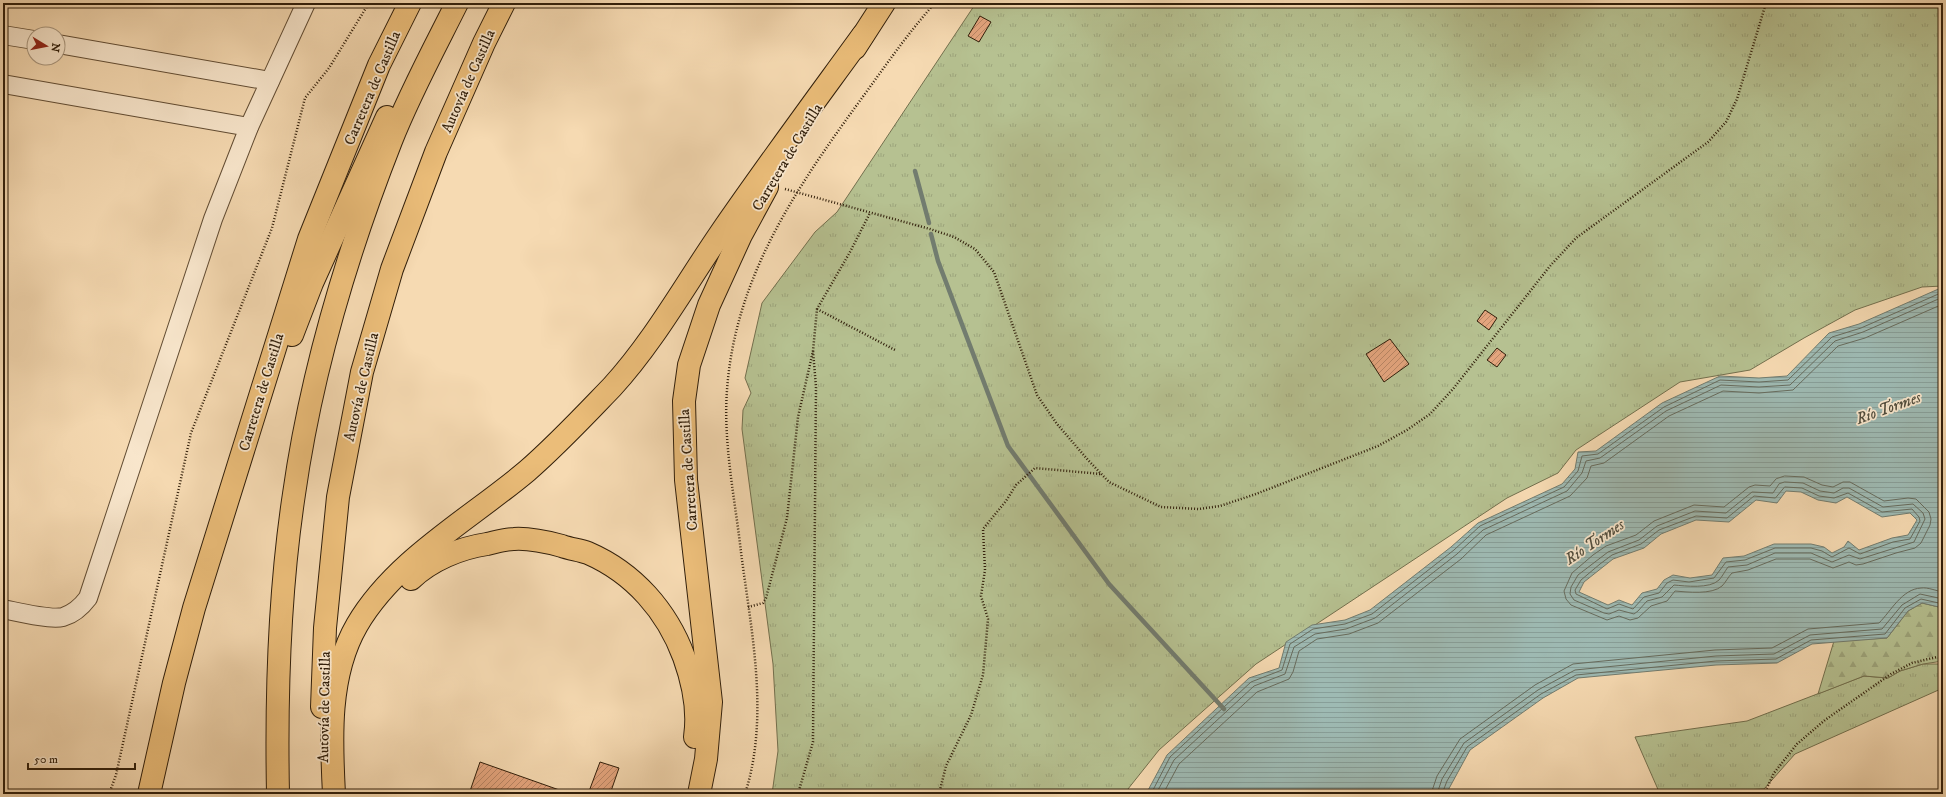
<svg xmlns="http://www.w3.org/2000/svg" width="1946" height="797" viewBox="0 0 1946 797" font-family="'IM FELL DW Pica',serif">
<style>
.grass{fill:url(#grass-tufts);stroke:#73704e}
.forest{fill:url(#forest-firs);stroke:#73704e}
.water{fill:url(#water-rules);stroke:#727c6f;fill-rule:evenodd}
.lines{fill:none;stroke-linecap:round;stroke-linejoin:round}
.shore{stroke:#676c5e;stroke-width:1}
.stream{stroke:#727c6f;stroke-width:4.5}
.building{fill:url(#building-hatch);stroke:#301e0a}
.minor-casing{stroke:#624d34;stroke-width:20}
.highway-casing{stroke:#301e0a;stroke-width:24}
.path{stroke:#301e0a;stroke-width:2.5;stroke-dasharray:1 2;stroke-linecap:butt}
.minor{stroke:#f9e7cd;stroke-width:18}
.highway{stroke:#ebbd79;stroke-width:22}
.labels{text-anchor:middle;stroke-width:3.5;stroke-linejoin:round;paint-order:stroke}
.street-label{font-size:15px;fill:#301e0a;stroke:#f9e7cd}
.water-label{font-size:16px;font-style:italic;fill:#514d3d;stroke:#f9e7cd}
</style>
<defs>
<pattern id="grass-tufts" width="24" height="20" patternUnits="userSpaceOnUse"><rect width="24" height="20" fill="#b6c191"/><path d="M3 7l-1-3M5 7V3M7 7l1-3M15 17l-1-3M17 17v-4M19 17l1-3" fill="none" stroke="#9da57c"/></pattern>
<pattern id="forest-firs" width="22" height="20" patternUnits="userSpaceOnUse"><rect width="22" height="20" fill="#b6c191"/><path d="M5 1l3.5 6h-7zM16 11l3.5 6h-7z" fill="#9da57c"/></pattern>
<pattern id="water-rules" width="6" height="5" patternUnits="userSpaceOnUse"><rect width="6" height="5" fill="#9ebab3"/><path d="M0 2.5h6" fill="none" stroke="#889f99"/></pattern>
<pattern id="building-hatch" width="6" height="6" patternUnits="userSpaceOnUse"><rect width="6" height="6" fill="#e4a57e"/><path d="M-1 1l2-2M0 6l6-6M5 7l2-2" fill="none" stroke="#b98665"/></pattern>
</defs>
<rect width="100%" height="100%" fill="#f6dab2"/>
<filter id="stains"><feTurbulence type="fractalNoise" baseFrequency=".005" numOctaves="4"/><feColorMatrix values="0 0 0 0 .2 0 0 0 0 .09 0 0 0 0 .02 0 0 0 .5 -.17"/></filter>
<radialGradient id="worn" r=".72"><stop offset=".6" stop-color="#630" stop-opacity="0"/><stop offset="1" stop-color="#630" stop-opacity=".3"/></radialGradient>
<g class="grass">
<polygon points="976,3 1943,3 1943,286 1922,287 1855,310 1804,338 1750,370 1680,382 1576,450 1558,473 1507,498 1256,664 1159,750 1124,794 772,794 778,751 773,664 742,429 743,410 751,393 745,378 762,303 815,232 837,212"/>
<polygon points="1923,664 1943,664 1943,688 1795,754 1764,789 1660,794 1635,737 1747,721 1864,676 1888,678 1900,671"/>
</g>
<polygon class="forest" points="1922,603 1943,608 1943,661 1923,664 1900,671 1888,678 1864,676 1818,694 1834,641 1887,638 1908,611"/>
<path class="water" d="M1943 287V608L1922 603 1908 611 1887 638 1812 644 1777 663 1716 665 1578 678 1543 698 1470 750 1446 794H1146L1167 755 1249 678 1279 668 1286 642 1312 625 1345 620 1370 610 1451 547 1478 523 1562 484 1575 469 1578 452 1596 451 1662 403 1720 376 1759 378 1787 376 1829 333 1859 324ZM1786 491 1801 492 1818 500 1836 503 1847 497 1882 517 1910 513 1917 520 1908 535 1892 538 1859 550 1848 541 1844 547 1832 553 1824 547 1811 544H1774L1744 556 1723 558 1712 575 1690 578 1673 575 1664 580 1657 589 1642 593 1632 605 1619 600 1608 605 1579 592 1584 582 1613 559 1644 548 1661 534 1696 520 1729 522 1756 500 1777 503Z"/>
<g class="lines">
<g class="shore">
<path d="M1785 476 1804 477 1822 485 1833 487 1843 482H1850L1884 501 1908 498 1916 499 1929 512 1931 519 1930 525 1921 543 1915 548 1896 553 1863 564 1856 565 1849 562 1833 568 1810 559H1776L1748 570 1732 573C1728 577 1726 582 1722 586 1712 595 1687 592 1675 591L1667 601 1651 606 1638 618 1630 620 1619 616 1607 620 1571 605 1566 599 1564 591 1572 573 1593 555 1606 546 1636 535 1654 521 1694 505 1724 507 1749 487 1755 485 1770 486 1776 479Z"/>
<path d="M1785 482 1803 483 1820 491 1834 493 1843 488H1849L1883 507 1913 504 1923 513 1925 519 1914 542 1860 559 1849 555 1832 562 1811 553H1775L1747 565 1728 567C1725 571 1722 577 1719 580 1710 589 1685 586 1674 585L1662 597 1647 601 1638 611 1634 614 1619 610 1609 614 1604 613 1574 600 1570 594 1571 587 1578 575 1608 552 1639 540 1657 526 1695 511 1726 513 1752 492 1773 493 1779 484Z"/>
<polygon points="1785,487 1802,488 1819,496 1834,498 1848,493 1882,512 1912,509 1919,517 1920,521 1910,539 1893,542 1860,554 1849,548 1832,557 1822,551 1811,548 1775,548 1745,560 1726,562 1714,578 1689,582 1673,580 1667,583 1659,593 1644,597 1633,609 1619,604 1607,609 1576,594 1575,590 1581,580 1600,564 1612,555 1641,544 1659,530 1696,516 1727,518 1754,496 1775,498"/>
<polyline points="1151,794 1170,757 1251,682 1282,670 1290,644 1313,629 1345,624 1372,614 1454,550 1480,526 1564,487 1578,471 1582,456 1598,454 1664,407 1720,380 1759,382 1788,380 1832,337 1861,328 1943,292"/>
<polyline points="1156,794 1174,760 1254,686 1285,674 1294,647 1315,634 1346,629 1375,618 1457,554 1483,530 1567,491 1582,473 1586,461 1600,458 1666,411 1721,385 1759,387 1790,385 1835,341 1863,332 1943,297"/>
<polyline points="1163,794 1179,764 1257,692 1289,679 1293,672 1299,651 1317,639 1349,634 1378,623 1461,559 1486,535 1570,496 1587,478 1591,466 1604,463 1669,416 1723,391 1759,393 1793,390 1838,346 1865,338 1943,304"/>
<path d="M1431 794 1437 776 1460 739 1535 685 1573 664 1715 650 1772 648 1808 629 1879 623C1891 611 1902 589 1921 588 1928 587 1936 591 1943 592"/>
<polyline points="1437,794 1442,779 1464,743 1538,690 1575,670 1716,656 1774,654 1810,635 1882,629 1902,605 1920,594 1943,599"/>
<polyline points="1442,794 1447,781 1467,747 1541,694 1576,675 1716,661 1776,659 1811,640 1885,634 1905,608 1921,599 1943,604"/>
</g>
<g class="stream">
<polyline points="915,171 929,223"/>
<polyline points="931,234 938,261 1008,446 1109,584 1224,709"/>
</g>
</g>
<g class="building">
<polygon points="980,16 991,22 979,42 968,36"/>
<polygon points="1485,310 1497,318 1489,330 1477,321"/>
<polygon points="1390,339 1409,364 1384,382 1366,354"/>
<polygon points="1497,348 1506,355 1497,367 1487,360"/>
<polygon points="480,762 565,792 565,794 469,794"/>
<polygon points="600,762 619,768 610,794 588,794"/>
</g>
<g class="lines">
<defs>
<g id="minor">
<polyline points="3,35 34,40"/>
<polyline points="58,44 270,81"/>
<polyline points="3,84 249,127"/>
<path d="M3 609C18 612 49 620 63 617 73 614 82 606 88 598L213 219 249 127 306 3"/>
</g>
<g id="highway">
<polyline points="855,48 884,3"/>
<polyline points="292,335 312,283 387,117"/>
<path d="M411 579C431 560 460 548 487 544 496 542 505 539 514 539 529 538 547 542 562 546 570 549 580 550 588 553 634 573 667 611 684 657 693 682 699 710 695 737"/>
<polyline points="322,707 325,628 338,497 362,372 392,269 436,152 484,43 504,3"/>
<polyline points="149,794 174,683 194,608 309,239 379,65 410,3"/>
<path d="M278 794C276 694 279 593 294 494 311 374 347 253 391 141 409 95 435 47 457 3"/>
<path d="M334 794C331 739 328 675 357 625 395 560 470 519 527 471 557 445 584 416 612 387 654 341 685 285 720 234 766 167 815 101 863 35"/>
<polyline points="699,794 706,759 711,702 686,480 684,401 689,365 709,305 741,235 767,187"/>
</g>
</defs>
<use href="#minor" class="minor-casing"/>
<use href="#highway" class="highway-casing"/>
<g class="path">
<polyline points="785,189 930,229 954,237 975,249 994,272 1037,395 1057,424 1088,460 1109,482 1161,507 1199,509 1220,506 1256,494 1378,446 1407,430 1430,414 1453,389 1550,266 1576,238 1708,142 1726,122 1737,99 1766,3"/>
<polyline points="817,309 895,350"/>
<polyline points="748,607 763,603 766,598 787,518 798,417 813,351 817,309 850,252 870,213"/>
<polyline points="109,794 116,775 191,433 272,228 305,98 329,68 369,3"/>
<path d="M745 794C770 716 751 631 741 552 735 499 723 443 727 390 735 278 795 190 859 102 884 68 907 34 935 3"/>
<polyline points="798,794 813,742 816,387 813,351"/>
<polyline points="939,794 946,766 971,715 983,675 988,619 981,596 985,570 983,529 1006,501 1016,485 1035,468 1101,474"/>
<polyline points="1764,794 1774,773 1797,744 1825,720 1891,674 1912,663 1937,657 1943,658"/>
</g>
<use href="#minor" class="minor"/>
<use href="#highway" class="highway"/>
</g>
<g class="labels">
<g class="street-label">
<text transform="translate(468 81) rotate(-66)" y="5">Autovía de Castilla</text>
<text transform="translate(372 88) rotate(-67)" y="5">Carretera de Castilla</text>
<text transform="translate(787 157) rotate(-59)" y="5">Carretera de Castilla</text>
<text transform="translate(361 387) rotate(-77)" y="5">Autovía de Castilla</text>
<text transform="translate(261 392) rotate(-73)" y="5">Carretera de Castilla</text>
<text transform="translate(688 470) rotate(-94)" y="5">Carretera de Castilla</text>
<text transform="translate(324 707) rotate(-89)" y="5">Autovía de Castilla</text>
</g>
<g class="water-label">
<text transform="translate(1888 407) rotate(-20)" y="6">Río Tormes</text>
<text transform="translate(1594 541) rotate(-34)" y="6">Río Tormes</text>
</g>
</g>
<rect width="1946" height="797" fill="none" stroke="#f6dab2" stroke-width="16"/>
<rect x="4" y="4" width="1938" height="789" fill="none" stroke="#301e0a" stroke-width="2"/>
<rect x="8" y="8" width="1930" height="781" fill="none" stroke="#301e0a"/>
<g transform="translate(46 46) rotate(100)"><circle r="19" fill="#f9e7cd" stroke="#a9977f"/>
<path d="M0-3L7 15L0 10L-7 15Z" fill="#8f2418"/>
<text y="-6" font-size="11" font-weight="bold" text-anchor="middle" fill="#301e0a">N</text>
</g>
<path d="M28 763v6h107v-6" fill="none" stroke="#301e0a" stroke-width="2"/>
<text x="34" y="763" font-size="12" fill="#301e0a" stroke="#f9e7cd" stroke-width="3" paint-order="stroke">50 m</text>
<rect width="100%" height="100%" filter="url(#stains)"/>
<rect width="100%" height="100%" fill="url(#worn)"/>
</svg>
